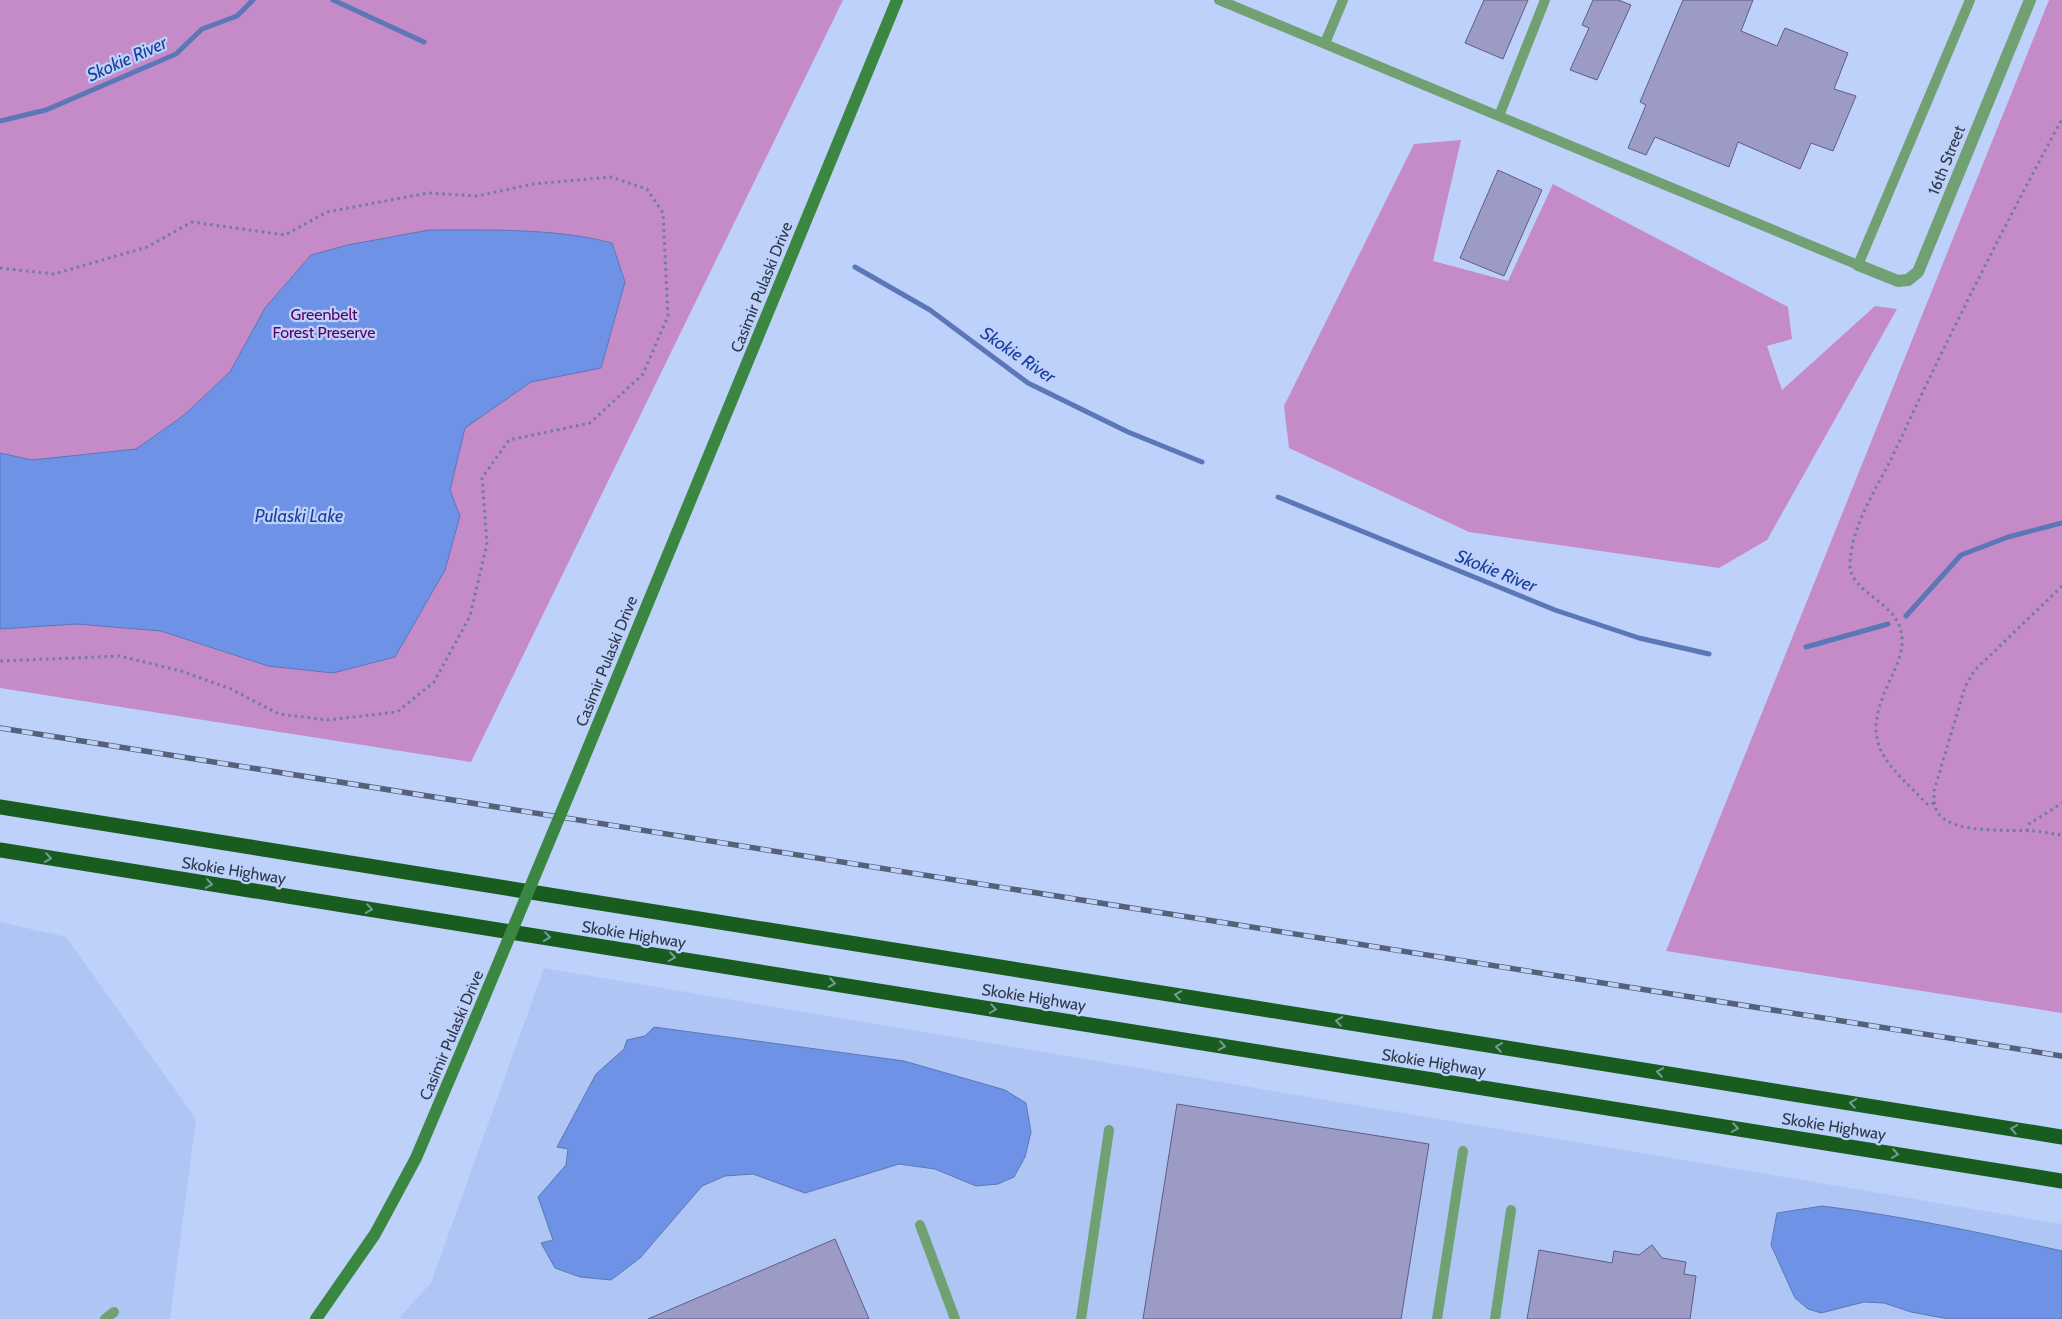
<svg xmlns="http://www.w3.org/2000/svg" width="2062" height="1319" viewBox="0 0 2062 1319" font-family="Cabin,sans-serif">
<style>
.built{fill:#afc5f4}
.green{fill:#c58bc8}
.water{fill:#6e93e6;stroke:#5b77b7}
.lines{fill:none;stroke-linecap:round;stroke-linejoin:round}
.stream{stroke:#5b77b7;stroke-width:5}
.building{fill:#9c9bc6;stroke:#5e5d85}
.path{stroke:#707d9a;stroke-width:3;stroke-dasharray:2.5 4;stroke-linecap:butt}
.lane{stroke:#71a172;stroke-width:10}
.street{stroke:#71a172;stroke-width:12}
.secondary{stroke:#3b8741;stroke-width:12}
.highway{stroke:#185c20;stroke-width:15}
.rail-casing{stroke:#566179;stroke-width:5.5}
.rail{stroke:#bdd1fb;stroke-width:4;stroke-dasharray:11;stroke-linecap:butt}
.secondary-bridge{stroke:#3b8741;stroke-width:12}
.oneway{stroke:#739c98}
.labels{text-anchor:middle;stroke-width:4.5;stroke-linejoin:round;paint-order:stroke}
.street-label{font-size:16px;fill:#2f3748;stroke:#bdd1fb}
.park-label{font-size:16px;fill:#5c0063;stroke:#bdd1fb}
.water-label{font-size:18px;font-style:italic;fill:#1c3e9d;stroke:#bdd1fb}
</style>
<rect width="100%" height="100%" fill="#bdd1fb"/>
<g class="built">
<polygon points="0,922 66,937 196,1119 170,1319 0,1319"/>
<polygon points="544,968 2062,1224 2062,1319 398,1319 431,1283"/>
</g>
<g class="green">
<polygon points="0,0 843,0 471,762 0,688"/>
<polygon points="2049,0 2062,0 2062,1013 1666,951"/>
<polygon points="1461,140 1433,261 1508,281 1553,184 1788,307 1792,339 1767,346 1782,390 1875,306 1897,309 1767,540 1719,568 1469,532 1289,448 1284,406 1414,144"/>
</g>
<g class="water">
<path d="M429 230C488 230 555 228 612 243L625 282 601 368 531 382 465 428 450 490 460 516 445 570 395 657 333 673 268 666 161 631 77 624 0 629V453L32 460 136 449 183 416 230 372 265 308 311 255 348 245Z"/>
<polygon points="654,1027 904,1061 1005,1090 1026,1103 1031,1132 1025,1157 1014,1177 998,1184 976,1186 935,1169 899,1164 805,1193 753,1174 725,1176 702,1186 640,1258 611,1280 580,1277 555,1268 541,1243 553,1240 538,1197 566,1165 568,1149 557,1147 596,1074 624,1049 627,1040 645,1036"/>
<path d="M1822 1206C1903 1216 1983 1233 2062 1251V1319H1949L1911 1312 1884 1303 1864 1302 1821 1313 1808 1309 1795 1298 1771 1245 1777 1213Z"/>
</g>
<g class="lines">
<g class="stream">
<polyline points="333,0 424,42"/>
<polyline points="0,121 46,110 176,54 202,29 237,16 253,0"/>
<polyline points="855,267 930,310 1028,383 1128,432 1202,462"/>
<polyline points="1278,497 1555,610 1639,638 1709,654"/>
<polyline points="1906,616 1961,555 2008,537 2062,523"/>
<polyline points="1806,647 1888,624"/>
</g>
</g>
<g class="building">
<polygon points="1484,0 1528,0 1503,59 1465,43"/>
<polygon points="1593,0 1618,0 1631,5 1597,80 1570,70 1589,28 1582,25"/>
<polygon points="1683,0 1753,0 1741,31 1777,46 1785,28 1848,53 1834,89 1856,96 1833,151 1811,143 1800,169 1738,142 1729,167 1655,137 1646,155 1628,148 1646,105 1640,102"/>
<polygon points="1498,170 1542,190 1504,276 1460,258"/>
<polygon points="1177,1104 1429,1144 1401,1319 1143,1319"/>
<polygon points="835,1239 869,1319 648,1319"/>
<polygon points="1652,1245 1662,1258 1686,1262 1684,1274 1696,1276 1690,1319 1527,1319 1539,1250 1612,1263 1614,1251 1639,1255"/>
</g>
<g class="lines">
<g class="path">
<polyline points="0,268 54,274 147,247 192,222 285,235 327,212 428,193 477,196 533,184 611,177 647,189 663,213 668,316 643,374 590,423 509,440 482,478 487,544 470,616 434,682 397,712 327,720 279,714 231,689 181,671 120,656 0,661"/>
<path d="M2062 586 1974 671 1965 687 1934 791C1934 799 1934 807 1938 813 1953 835 2012 829 2035 831 2044 832 2053 834 2062 835"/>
<path d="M1934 803 1928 805C1889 764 1860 748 1886 689 1893 673 1902 658 1902 641 1903 601 1848 595 1850 563 1852 523 1878 487 1895 451 1947 339 2003 228 2062 119"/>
<polyline points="2027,831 2029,824 2062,803"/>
</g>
<g class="lane">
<polyline points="1219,0 1858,265 1970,0"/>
<polyline points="1325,43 1343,0"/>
<polyline points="1499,116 1545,0"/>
<polyline points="920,1225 955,1319"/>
<polyline points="105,1319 114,1312"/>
<polyline points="1081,1319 1109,1130"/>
<polyline points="1437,1319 1463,1151"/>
<polyline points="1495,1319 1511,1210"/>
</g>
<polyline class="street" points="1858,265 1898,281 1908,280 1918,272 2030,0"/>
<g class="secondary">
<polyline points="579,770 897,0"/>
<polyline points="316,1319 375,1234 416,1158 481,1005"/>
</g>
<g class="highway">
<polyline points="0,807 2062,1137"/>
<polyline points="0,850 2062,1181"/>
</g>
<defs>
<polyline id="rail" points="0,728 2062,1056"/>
</defs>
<use href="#rail" class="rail-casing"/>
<use href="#rail" class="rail"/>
<polyline class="secondary-bridge" points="481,1005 579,770"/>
</g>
<defs><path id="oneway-chevron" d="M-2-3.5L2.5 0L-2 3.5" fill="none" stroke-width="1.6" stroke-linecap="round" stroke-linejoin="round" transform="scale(1.25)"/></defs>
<g class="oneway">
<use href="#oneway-chevron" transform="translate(48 858) rotate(9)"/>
<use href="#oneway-chevron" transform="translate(209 884) rotate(9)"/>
<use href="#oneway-chevron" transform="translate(369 909) rotate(9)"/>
<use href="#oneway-chevron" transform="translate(547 937) rotate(9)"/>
<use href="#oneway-chevron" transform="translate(672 957) rotate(9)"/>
<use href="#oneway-chevron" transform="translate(832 983) rotate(9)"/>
<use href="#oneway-chevron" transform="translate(1178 995) rotate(-171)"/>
<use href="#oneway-chevron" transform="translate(993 1009) rotate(9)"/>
<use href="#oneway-chevron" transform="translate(1339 1021) rotate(-171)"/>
<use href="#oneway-chevron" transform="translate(1222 1046) rotate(9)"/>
<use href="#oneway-chevron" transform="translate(1499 1047) rotate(-171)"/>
<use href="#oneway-chevron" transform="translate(1660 1072) rotate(-171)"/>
<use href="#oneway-chevron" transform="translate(1853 1103) rotate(-171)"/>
<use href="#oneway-chevron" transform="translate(1735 1128) rotate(9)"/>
<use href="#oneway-chevron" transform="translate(2014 1129) rotate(-171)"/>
<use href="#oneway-chevron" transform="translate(1895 1154) rotate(9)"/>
</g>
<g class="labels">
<g class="street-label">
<text transform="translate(1946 160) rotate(-68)" y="6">16th Street</text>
<text transform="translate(761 287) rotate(-68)" y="6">Casimir Pulaski Drive</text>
<text transform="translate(606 661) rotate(-68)" y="6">Casimir Pulaski Drive</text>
<text transform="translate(234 870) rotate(9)" y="6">Skokie Highway</text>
<text transform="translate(634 934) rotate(9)" y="6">Skokie Highway</text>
<text transform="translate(1034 997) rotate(9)" y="6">Skokie Highway</text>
<text transform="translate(451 1035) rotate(-67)" y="6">Casimir Pulaski Drive</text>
<text transform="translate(1434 1062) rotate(9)" y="6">Skokie Highway</text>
<text transform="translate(1834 1126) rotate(9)" y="6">Skokie Highway</text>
</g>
<g class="park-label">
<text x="324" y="320">Greenbelt<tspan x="324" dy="18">Forest Preserve</tspan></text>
</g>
<g class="water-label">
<text transform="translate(127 59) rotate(-24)" y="6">Skokie River</text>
<text transform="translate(1018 355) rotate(34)" y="6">Skokie River</text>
<text x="299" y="522">Pulaski Lake</text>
<text transform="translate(1496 571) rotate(22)" y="6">Skokie River</text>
</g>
</g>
</svg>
